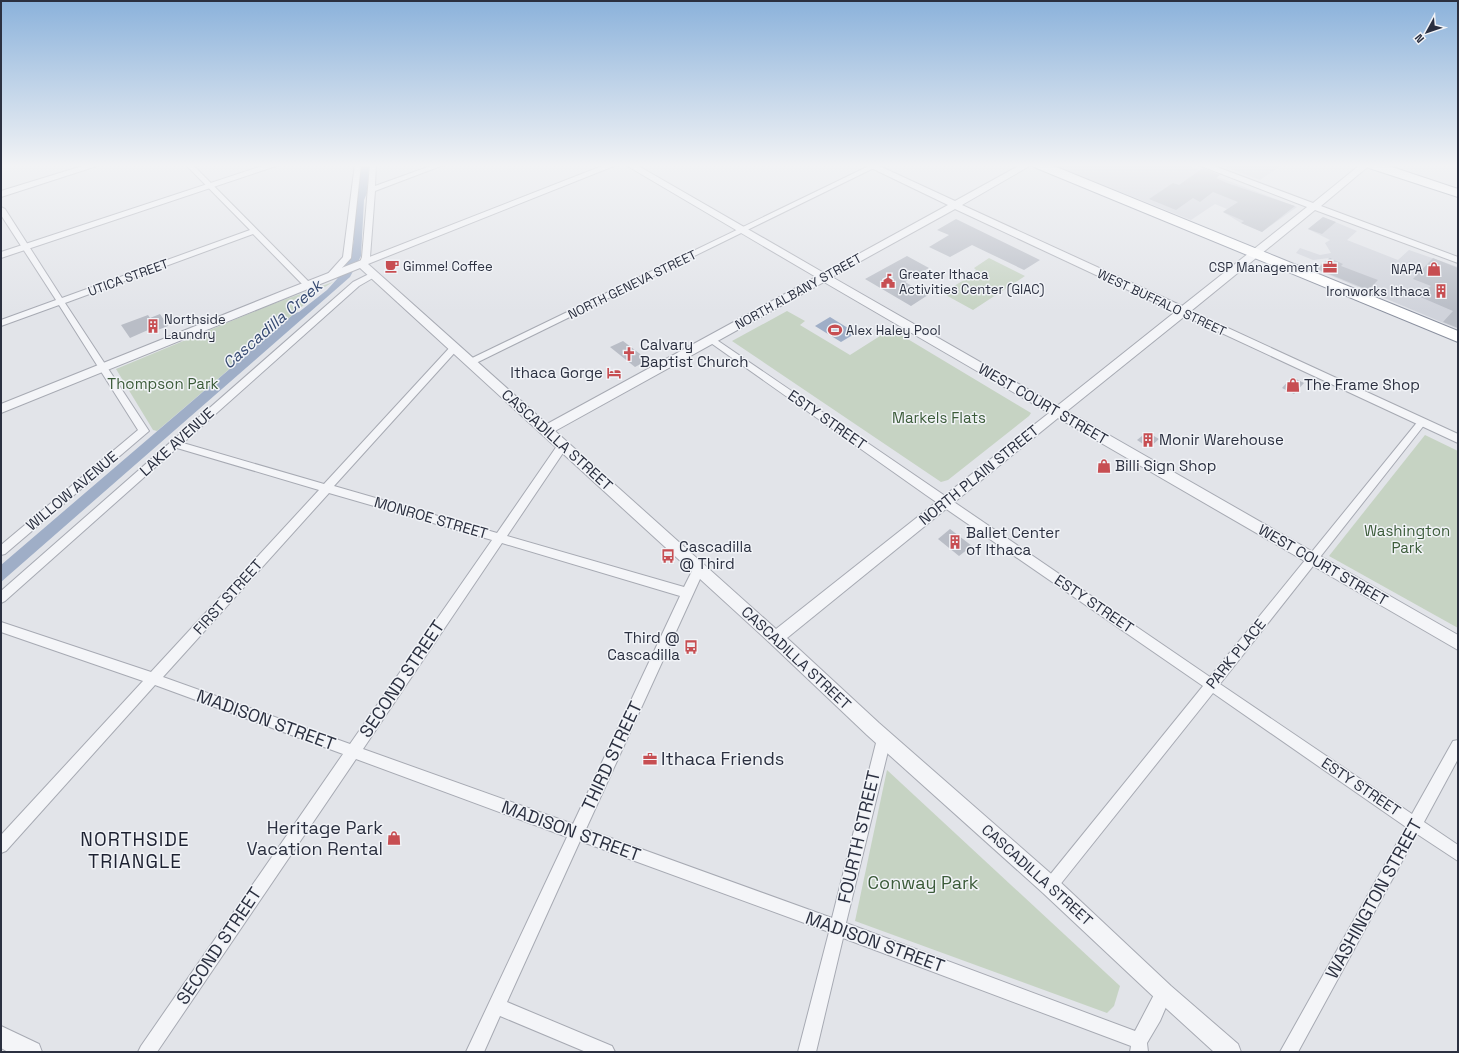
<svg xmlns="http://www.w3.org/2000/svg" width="1459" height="1053" viewBox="0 0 1459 1053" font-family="'Space Grotesk',sans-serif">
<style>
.built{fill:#d0d3db}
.green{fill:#c6d3c3}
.water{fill:#9faec7}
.building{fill:#b9bdc6}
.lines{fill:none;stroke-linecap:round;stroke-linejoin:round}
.minor-casing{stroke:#a7aab3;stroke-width:2}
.tertiary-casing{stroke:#a7aab3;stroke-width:2}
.trunk-casing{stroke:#8a909f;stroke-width:2}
.minor{fill:#f4f5f8;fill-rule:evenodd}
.tertiary{fill:#f4f5f8;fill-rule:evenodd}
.trunk{fill:#fff;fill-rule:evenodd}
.labels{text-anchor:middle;stroke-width:3;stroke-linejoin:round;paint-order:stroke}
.far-poi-label{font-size:13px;fill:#2b3040;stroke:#f1f3f7;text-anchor:start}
.far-street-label{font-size:13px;fill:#2b3040;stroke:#f1f3f7}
.poi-label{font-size:15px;fill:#2b3040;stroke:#f1f3f7;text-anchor:start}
.park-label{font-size:15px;fill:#3b5b39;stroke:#f1f3f7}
.street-label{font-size:15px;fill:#2b3040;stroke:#f1f3f7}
.water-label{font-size:16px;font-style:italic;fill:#374b72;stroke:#f1f3f7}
.near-street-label{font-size:18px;fill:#2b3040;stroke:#f1f3f7}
.near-poi-label{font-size:18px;fill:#2b3040;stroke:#f1f3f7;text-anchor:start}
.near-park-label{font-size:18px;fill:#3b5b39;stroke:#f1f3f7}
.near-neighbourhood-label{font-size:19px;letter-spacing:1px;fill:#1d2131;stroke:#f1f3f7}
</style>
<rect width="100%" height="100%" fill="#e2e4e9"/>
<g class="built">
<polygon points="1051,164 1184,164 1297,207 1262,232 1241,223 1223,212 1227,209 1215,204 1191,220"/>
<polygon points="1217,164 1283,164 1260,180"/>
<polygon points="1323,217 1357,231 1347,240 1398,260 1409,250 1458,267 1458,329 1315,269 1329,258 1313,260 1296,253 1300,248 1320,255 1331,253 1325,243 1330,240 1308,229"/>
</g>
<g class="green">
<polygon points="989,258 1025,276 973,310 942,293 976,273 974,271 976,270 974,268"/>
<polygon points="333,282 320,290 295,313 157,431 153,430 116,369 270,305"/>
<polygon points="787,311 805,321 800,325 850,355 891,329 1031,413 1029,416 948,480 941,482 732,341"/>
<polygon points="1425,435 1458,451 1458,628 1329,556"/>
<polygon points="887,770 1120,986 1114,1006 1107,1013 855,921"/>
</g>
<g class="water">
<polygon points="362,164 369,164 367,193 364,200 361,256 350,277 1,582 1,565 295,313 299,312 327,290 337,279 350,258 354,240 352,239 359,183"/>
<polygon points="830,317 856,333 841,342 815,326"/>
</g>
<g class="building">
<polygon points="1203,168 1220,175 1216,178 1227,183 1295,206 1262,232 1241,223 1244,221 1223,212 1238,202 1213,192 1200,202 1193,198 1176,210 1149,199 1173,183 1179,185"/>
<polygon points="1323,217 1336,222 1322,234 1308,229"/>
<polygon points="956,219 1040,260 1024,270 972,245 950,257 929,247 949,235 937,230"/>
<polygon points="907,256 929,268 905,282 928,295 911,306 865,279"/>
<polygon points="1330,258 1343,264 1341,266 1378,280 1368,290 1317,269"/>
<polygon points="1433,258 1458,268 1458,328 1443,322 1453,311 1418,296 1431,286 1413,279"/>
<polygon points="160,314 168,326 150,333 148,330 130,338 121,325 148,315 150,318"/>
<polygon points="623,341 648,360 635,367 610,347"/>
<polygon points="1292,377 1304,383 1294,394 1282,388"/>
<polygon points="1147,432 1159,439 1149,448 1137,440"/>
<polygon points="950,529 972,546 959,556 938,539"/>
</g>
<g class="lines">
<defs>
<g id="minor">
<polygon points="185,164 192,164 312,285 308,287 305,287 253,234 65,303 149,431 5,554 1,555 1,545 138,430 59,305 1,326 1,320 56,300 1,215 1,207 5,209 62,298 250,230"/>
<polygon points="355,164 361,164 351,258 332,279 329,279 325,277 343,257"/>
<polygon points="370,164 376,164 375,186 436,164 446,164 375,191 370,257 367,265 363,267 359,265 362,257"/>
<polygon points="873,164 882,164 474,364 468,364 466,362 468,360"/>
<path d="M371 273H374L378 275 359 286 183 443 324 484 452 345H458L459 347 458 349 334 486 497 533 559 443H567L568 445 567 447 507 536 684 587 695 565 699 563 703 565 705 568 586 829 832 918 877 739 879 735 884 733 889 735 891 739 846 923 1135 1031 1158 987 1164 985 1170 987 1172 993 1160 1021 1147 1043 1148 1052H1130L1131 1046 843 938 816 1052H798L829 932 580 841 507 1002 612 1046 615 1052H586L500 1016 484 1052H466L567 837 356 759 157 1052H138L141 1046 343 754 155 685 6 851 1 853V835L143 681 1 632V622L151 672 319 490 177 448 5 601 1 603V591L353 282ZM329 493 492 540 350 744 163 677ZM502 543 680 596 573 824 363 749Z"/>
<polygon points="711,336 1210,677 1419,420 1425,420 1427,422 1425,424 1220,684 1412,814 1453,741 1458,740 1458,759 1424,822 1458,845 1458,861 1417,834 1298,1052 1280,1052 1406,827 1213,693 1055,891 1050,894 1045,891 1042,886 1045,881 1203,686 926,495 708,341 707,339"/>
</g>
<g id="tertiary">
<polygon points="89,164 103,164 1,197 1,191"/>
<polygon points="268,164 282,164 1,258 1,252"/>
<path d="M607 164H619L368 264 547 424 816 277 624 164H635L824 273 948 205 863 164H875L955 201 1022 164H1033L962 205 1182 306 1307 207 1196 164H1209L1313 203 1361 164H1371L1321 206 1458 257V263L1315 210 1191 311 1458 434V443L1185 316 1067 411 1458 635V650L1058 418 787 638 879 723 1057 879 1171 986 1238 1044 1241 1052H1214L1157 1000 1043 893 867 735 770 643 360 268 1 413V404L280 292ZM955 209 1175 312 1057 406 832 277ZM824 282 1049 413 776 629 555 431Z"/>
<polygon points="1,1026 39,1044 42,1052 8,1052 1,1048"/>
</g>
<g id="trunk">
<polygon points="1032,164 1049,164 1458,331 1458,342 1034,167"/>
<polygon points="1364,164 1383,164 1458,189 1458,197 1366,167"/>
</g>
</defs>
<use href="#minor" class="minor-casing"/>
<use href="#tertiary" class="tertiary-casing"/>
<use href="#trunk" class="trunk-casing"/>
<use href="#minor" class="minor"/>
<use href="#tertiary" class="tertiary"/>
<use href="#trunk" class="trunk"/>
</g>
<linearGradient id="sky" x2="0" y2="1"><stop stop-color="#8bb2db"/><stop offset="0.53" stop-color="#f2f3f5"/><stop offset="1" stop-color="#f2f3f5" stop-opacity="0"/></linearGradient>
<rect width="1459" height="312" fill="url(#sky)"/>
<defs>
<symbol id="cafe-bare" viewBox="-9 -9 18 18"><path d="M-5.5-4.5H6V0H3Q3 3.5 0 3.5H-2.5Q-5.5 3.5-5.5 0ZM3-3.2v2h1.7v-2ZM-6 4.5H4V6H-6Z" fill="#c74e52" stroke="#f1f3f7" stroke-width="2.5" paint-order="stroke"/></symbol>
<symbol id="office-bare" viewBox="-9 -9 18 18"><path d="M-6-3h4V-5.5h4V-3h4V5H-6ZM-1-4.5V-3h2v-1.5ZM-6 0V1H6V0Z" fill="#c74e52" stroke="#f1f3f7" stroke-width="2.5" paint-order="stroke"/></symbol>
<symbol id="shop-bare" viewBox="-9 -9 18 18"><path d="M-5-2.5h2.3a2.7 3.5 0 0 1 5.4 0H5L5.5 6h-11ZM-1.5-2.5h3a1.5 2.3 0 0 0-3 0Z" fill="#c74e52" stroke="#f1f3f7" stroke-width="2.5" paint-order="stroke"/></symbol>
<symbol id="civic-bare" viewBox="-9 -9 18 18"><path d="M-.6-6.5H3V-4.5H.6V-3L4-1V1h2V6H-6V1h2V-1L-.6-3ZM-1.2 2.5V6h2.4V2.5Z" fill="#c74e52" stroke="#f1f3f7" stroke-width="2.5" paint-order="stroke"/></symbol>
<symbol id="building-bare" viewBox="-9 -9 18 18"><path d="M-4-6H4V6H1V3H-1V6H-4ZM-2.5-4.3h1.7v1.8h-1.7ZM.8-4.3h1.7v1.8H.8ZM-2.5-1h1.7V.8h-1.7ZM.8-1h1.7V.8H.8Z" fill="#c74e52" stroke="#f1f3f7" stroke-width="2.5" paint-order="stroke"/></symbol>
<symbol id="stadium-bare" viewBox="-9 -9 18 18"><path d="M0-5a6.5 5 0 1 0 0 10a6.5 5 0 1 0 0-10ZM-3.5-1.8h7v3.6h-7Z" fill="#c74e52" stroke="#f1f3f7" stroke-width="2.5" paint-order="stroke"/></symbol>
<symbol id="church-bare" viewBox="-9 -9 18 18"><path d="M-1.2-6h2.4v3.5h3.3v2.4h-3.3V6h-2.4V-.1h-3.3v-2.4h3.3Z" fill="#c74e52" stroke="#f1f3f7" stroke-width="2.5" paint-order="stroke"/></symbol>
<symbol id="hotel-bare" viewBox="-9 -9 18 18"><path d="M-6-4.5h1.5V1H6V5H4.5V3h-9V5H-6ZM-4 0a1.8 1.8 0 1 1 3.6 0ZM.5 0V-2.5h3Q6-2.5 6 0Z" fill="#c74e52" stroke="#f1f3f7" stroke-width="2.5" paint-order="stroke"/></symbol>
<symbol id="bus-bare" viewBox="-9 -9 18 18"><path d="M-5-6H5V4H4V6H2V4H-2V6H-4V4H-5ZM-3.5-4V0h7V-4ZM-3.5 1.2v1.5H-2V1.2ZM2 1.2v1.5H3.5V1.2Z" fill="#c74e52" stroke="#f1f3f7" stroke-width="2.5" paint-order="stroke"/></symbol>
</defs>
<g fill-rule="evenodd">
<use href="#cafe-bare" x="382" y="256" width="20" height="20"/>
<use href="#office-bare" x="1320" y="257" width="20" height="20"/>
<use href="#shop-bare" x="1424" y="259" width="20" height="20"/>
<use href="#civic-bare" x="878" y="271" width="20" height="20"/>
<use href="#building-bare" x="1431" y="281" width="20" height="20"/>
<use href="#building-bare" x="143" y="316" width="20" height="20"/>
<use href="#stadium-bare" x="825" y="320" width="20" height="20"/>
<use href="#church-bare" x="619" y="344" width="20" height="20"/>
<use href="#hotel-bare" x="604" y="363" width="20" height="20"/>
<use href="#shop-bare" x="1283" y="375" width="20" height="20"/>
<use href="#building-bare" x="1138" y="430" width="20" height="20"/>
<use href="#shop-bare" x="1094" y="456" width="20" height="20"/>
<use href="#building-bare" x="945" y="532" width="20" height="20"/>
<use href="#bus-bare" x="658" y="546" width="20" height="20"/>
<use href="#bus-bare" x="681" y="637" width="20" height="20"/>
<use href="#office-bare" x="640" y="749" width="20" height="20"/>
<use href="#shop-bare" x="384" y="828" width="20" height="20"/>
</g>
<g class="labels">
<g class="far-poi-label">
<text x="403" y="271">Gimme! Coffee</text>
<text x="1319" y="272" text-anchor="end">CSP Management</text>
<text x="1423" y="274" text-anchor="end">NAPA</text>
<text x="899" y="279">Greater Ithaca<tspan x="899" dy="15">Activities Center (GIAC)</tspan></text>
<text x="1430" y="296" text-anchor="end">Ironworks Ithaca</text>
<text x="164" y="324">Northside<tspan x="164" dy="15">Laundry</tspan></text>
<text x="846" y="335">Alex Haley Pool</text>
</g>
<g class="far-street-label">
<text transform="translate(128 277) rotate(-20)" y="5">UTICA STREET</text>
<text transform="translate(632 284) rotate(-26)" y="5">NORTH GENEVA STREET</text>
<text transform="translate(798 291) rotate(-29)" y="5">NORTH ALBANY STREET</text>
<text transform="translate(1162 302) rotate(25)" y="5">WEST BUFFALO STREET</text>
</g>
<g class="poi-label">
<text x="640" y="350">Calvary<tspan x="640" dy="17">Baptist Church</tspan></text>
<text x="603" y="378" text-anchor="end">Ithaca Gorge</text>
<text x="1304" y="390">The Frame Shop</text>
<text x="1159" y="445">Monir Warehouse</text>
<text x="1115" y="471">Billi Sign Shop</text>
<text x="966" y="538">Ballet Center<tspan x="966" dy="17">of Ithaca</tspan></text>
<text x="679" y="552">Cascadilla<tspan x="679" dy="17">@ Third</tspan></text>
<text x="680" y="643" text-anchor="end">Third @<tspan x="680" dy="17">Cascadilla</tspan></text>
</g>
<g class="park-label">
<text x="163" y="389">Thompson Park</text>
<text x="939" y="423">Markels Flats</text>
<text x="1407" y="536">Washington<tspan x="1407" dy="17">Park</tspan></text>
</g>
<g class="street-label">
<text transform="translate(1043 404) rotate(30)" y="5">WEST COURT STREET</text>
<text transform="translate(827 420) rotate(35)" y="5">ESTY STREET</text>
<text transform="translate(557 440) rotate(42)" y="5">CASCADILLA STREET</text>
<text transform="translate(177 442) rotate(-42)" y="5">LAKE AVENUE</text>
<text transform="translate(979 475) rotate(-39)" y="5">NORTH PLAIN STREET</text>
<text transform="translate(72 491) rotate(-40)" y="5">WILLOW AVENUE</text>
<text transform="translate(431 518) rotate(16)" y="5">MONROE STREET</text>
<text transform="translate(1323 565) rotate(30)" y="5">WEST COURT STREET</text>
<text transform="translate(228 597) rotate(-48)" y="5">FIRST STREET</text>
<text transform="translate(1094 604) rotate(34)" y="5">ESTY STREET</text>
<text transform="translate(1236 654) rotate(-51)" y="5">PARK PLACE</text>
<text transform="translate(796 658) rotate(43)" y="5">CASCADILLA STREET</text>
<text transform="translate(1361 787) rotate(34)" y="5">ESTY STREET</text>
<text transform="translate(1037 875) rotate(42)" y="5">CASCADILLA STREET</text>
</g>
<g class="water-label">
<text transform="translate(272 324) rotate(-41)" y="6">Cascadilla Creek</text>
</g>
<g class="near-street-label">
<text transform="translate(402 679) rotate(-56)" y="6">SECOND STREET</text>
<text transform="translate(266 720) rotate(20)" y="6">MADISON STREET</text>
<text transform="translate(612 756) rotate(-65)" y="6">THIRD STREET</text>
<text transform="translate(571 831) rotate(20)" y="6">MADISON STREET</text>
<text transform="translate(859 837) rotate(-77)" y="6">FOURTH STREET</text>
<text transform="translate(1374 899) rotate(-61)" y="6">WASHINGTON STREET</text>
<text transform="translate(875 942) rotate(20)" y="6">MADISON STREET</text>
<text transform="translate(219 946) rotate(-56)" y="6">SECOND STREET</text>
</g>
<g class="near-poi-label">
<text x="661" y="765">Ithaca Friends</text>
<text x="383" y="834" text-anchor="end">Heritage Park<tspan x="383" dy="21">Vacation Rental</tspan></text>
</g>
<g class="near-park-label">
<text x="923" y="889">Conway Park</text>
</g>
<g class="near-neighbourhood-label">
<text x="135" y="846">NORTHSIDE<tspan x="135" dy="22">TRIANGLE</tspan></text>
</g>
</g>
<rect width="1459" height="1053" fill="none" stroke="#2b3040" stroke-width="4"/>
<g transform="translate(1427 32) rotate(230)" stroke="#f1f3f7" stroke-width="3" paint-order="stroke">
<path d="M0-3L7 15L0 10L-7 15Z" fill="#2b3040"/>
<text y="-6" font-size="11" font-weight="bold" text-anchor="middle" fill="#2b3040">N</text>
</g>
</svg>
